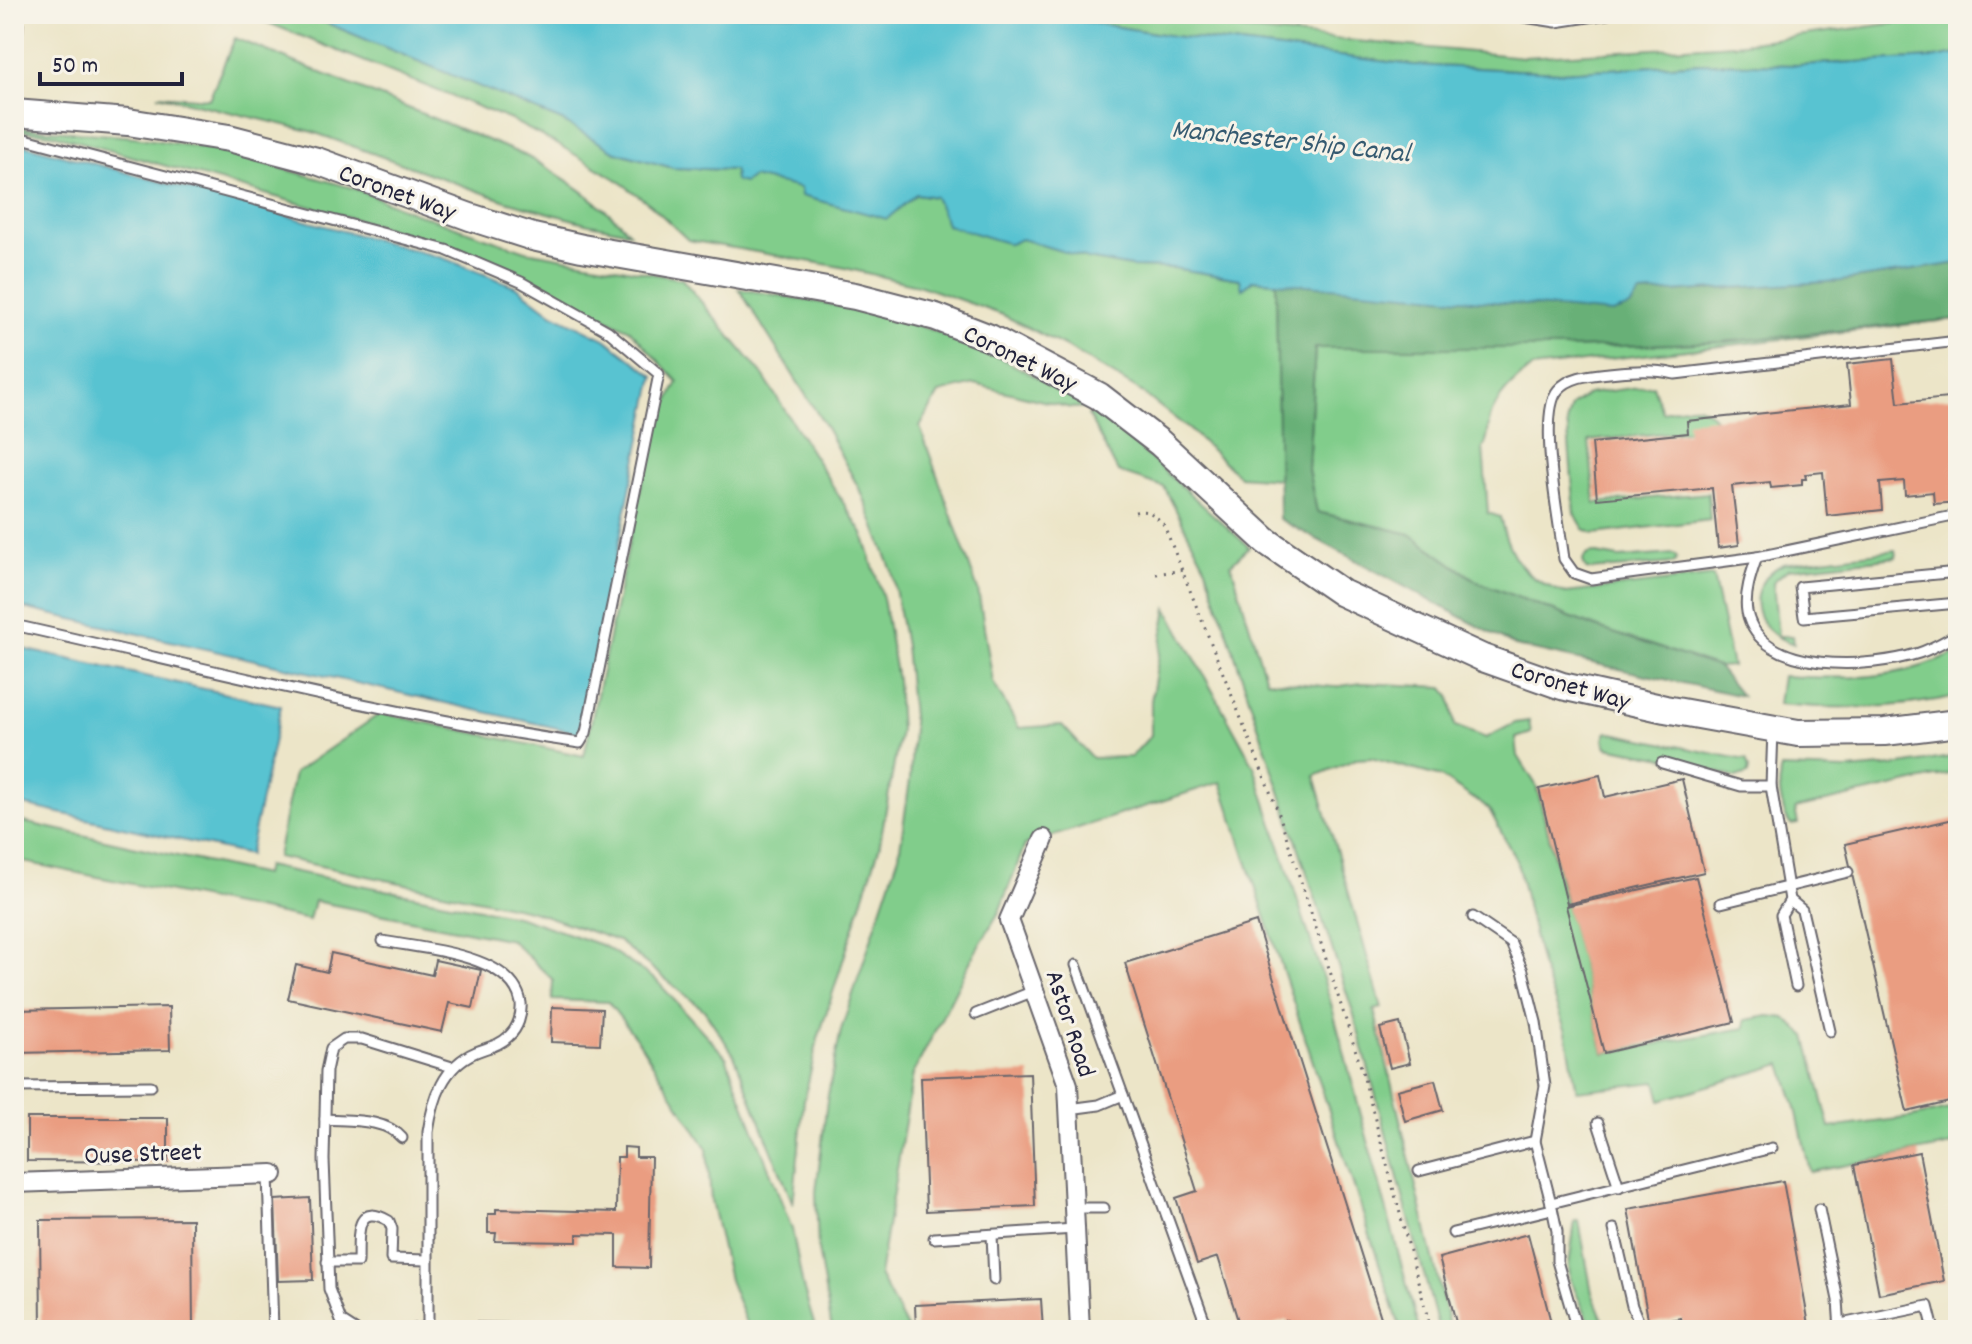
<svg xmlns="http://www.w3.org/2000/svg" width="1972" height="1344" viewBox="0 0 1972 1344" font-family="Dekko,sans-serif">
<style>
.green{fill:#81cd8b;stroke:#527863;stroke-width:2}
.forest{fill:#68b077;stroke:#456959;stroke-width:2}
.water{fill:#58c3d1;stroke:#3d7286;stroke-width:2}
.building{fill:#ea9d81}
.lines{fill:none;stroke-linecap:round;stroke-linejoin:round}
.lane-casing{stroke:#69666c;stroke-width:13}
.street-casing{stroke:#69666c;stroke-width:22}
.secondary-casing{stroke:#69666c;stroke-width:30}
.path{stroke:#69666c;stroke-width:3;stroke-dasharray:2 6;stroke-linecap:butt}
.lane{stroke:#fff;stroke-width:9}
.street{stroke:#fff;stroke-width:18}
.secondary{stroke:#fff;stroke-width:26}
.labels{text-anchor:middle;stroke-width:6;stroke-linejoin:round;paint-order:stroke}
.street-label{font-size:26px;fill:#22223b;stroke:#f7f3e8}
.water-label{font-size:28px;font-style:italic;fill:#355a70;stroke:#f7f3e8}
</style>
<rect width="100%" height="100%" fill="#f7f3e8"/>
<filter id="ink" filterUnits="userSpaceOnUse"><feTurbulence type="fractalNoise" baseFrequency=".0125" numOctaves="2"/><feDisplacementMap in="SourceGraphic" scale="16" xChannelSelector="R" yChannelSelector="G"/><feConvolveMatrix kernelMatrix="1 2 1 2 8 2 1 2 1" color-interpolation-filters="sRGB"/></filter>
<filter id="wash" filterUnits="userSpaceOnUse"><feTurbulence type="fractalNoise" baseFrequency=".006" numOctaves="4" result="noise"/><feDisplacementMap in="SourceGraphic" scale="32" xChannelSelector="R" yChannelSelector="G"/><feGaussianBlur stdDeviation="1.8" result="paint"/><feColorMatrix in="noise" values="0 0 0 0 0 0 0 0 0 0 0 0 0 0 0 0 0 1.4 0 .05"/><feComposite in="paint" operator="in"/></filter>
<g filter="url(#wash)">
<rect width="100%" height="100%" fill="#ece5c8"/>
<g class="green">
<polygon points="246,14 305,14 562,121 616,152 673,168 734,170 800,188 802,196 887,218 916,194 935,197 1021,238 1088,259 1131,267 1173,268 1240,279 1276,282 1279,479 1239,476 1190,430 1140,391 1070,349 1003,315 921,286 841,267 688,240 651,205 616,179 559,145 511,120"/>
<polygon points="1039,14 1147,14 1251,31 1524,57 1735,44 1958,15 1958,54 1935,58 1797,65 1703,63 1561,72 1414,65 1174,36"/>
<path d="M235 38 524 155C564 176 597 199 629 232L585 223 506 201 310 131 158 95 209 99Z"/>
<polygon points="14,127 135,137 216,150 356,189 412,212 526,251 682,279 762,374 863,534 883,598 897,680 900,731 879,848 818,1039 804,1100 793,1204 734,1055 704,1010 618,941 529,910 277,857 294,773 381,713 584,756 652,434 678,382 630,330 468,251 52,134 14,130"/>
<path d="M739 289C811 301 885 311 954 338 1001 356 1046 382 1090 407L1071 408 974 384 939 393 920 427 978 590 993 682 1019 728 1062 725 1092 758 1131 757 1151 735V701L1167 608 1254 766 1330 1000 1419 1330H1401L1221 782 1025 845 999 912 973 956 913 1074 879 1275 908 1330H832L818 1250 816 1192 827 1100 841 1030 899 855 910 780 913 727 905 646 892 571 863 496 824 424Z"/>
<path d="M1956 319 1531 368C1514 382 1498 395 1490 418 1487 429 1490 438 1483 448L1488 513 1500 517C1509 557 1525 581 1566 593L1713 576 1732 666 1718 667 1601 629 1478 582 1410 534 1317 512 1308 470 1315 348H1572L1722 342Z"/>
<path d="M1653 385 1662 412C1695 405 1700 398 1722 427L1589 441 1595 503 1708 493 1710 520 1594 534 1584 529 1575 514 1567 420 1571 406 1588 394Z"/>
<polygon points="1099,412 1249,547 1231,564 1266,680 1333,687 1362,683 1443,687 1450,696 1455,726 1486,738 1515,723 1529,721 1531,733 1516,738 1518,756 1536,785 1604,1053 1745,1028 1745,1020 1769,1016 1785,1018 1806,1036 1830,1128 1913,1117 1958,1107 1958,1144 1810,1172 1796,1108 1782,1064 1661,1100 1656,1082 1577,1091 1566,1032 1541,965 1517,862 1489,809 1441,777 1371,758 1356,759 1315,776 1382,1008 1374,1010 1450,1330 1439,1330 1354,1015 1206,568 1164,487 1118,472 1088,415"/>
<path d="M1895 550 1896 557 1788 569 1773 582 1778 636H1793L1794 644C1752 632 1741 586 1783 564Z"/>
<polygon points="1591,553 1619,558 1674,554 1677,558 1674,563 1590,570 1586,569 1583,561 1585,556"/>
<path d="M1958 652V696C1895 709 1841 710 1778 704L1782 676C1847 679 1898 681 1958 652Z"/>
<polygon points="1607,732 1746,760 1749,768 1748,774 1736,778 1681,761 1607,747 1604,739"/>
<path d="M1958 756V772L1795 809 1798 824 1791 825C1781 814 1777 782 1781 768L1847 770 1894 766Z"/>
<polygon points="14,820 264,875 266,866 520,917 604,946 656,980 726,1057 792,1229 803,1287 816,1330 749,1330 729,1280 711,1200 707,1149 639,1042 608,1002 552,1000 553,980 511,940 314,901 309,920 14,860"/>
<polygon points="1575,1221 1579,1221 1592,1293 1607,1330 1593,1330 1570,1279 1569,1265"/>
</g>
<polygon class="forest" points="1958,263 1958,319 1722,342 1572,348 1315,348 1308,470 1317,512 1410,534 1478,582 1601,629 1718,667 1741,696 1515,646 1279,519 1276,282 1630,307 1639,294 1841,281"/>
<g class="water">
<polygon points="305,14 1039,14 1174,36 1414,65 1561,72 1703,63 1797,65 1935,58 1958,54 1958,263 1841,281 1640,294 1630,307 1612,313 1253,280 1242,289 1240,279 1173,268 1131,267 1088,259 1021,239 1010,244 947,225 935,197 916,194 887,219 801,196 800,188 752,177 744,183 735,181 734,170 673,168 616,152 562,121"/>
<polygon points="14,142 443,258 517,287 553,314 605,339 654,376 579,733 14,606"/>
<polygon points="14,647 281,706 249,855 14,803"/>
</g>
<g id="blocks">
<g class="building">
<polygon points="14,14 24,14 23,34 14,33"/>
<polygon points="1893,359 1898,403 1958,397 1958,502 1934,504 1933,492 1905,495 1904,481 1880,483 1882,510 1827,516 1823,472 1805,474 1806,479 1802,479 1802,485 1771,488 1770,482 1732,486 1739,545 1718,548 1712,488 1597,499 1592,443 1688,433 1687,421 1851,404 1847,364"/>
<polygon points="1600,775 1605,797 1682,779 1704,872 1567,904 1539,789"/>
<polygon points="1958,818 1958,1100 1907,1112 1845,844"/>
<polygon points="1696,877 1734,1022 1604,1053 1566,906"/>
<polygon points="1256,922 1273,977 1385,1330 1290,1330 1287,1320 1256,1330 1241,1330 1218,1257 1197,1264 1176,1198 1197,1191 1125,963"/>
<polygon points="331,953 432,975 435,960 481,970 473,1008 449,1003 442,1032 288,999 296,965 327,972"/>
<polygon points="169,1007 170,1050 14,1053 14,1010"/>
<polygon points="552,1007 602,1009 600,1044 551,1042"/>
<polygon points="1400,1023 1410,1063 1390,1068 1380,1028"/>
<polygon points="1030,1073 1035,1206 926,1211 921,1077"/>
<polygon points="1435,1080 1443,1110 1405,1121 1397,1090"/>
<polygon points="27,1118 168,1118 168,1162 27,1161"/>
<polygon points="624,1147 636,1148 636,1157 651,1157 649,1268 617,1267 617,1235 577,1234 577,1242 495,1241 496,1233 488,1233 488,1214 496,1214 496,1209 616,1212 617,1157 624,1157"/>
<polygon points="1919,1152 1944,1281 1879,1294 1854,1165"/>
<polygon points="1783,1181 1810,1330 1684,1330 1681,1318 1649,1324 1628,1209"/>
<polygon points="310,1198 313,1280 278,1281 275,1200"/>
<polygon points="192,1219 193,1330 41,1330 40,1220"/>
<polygon points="1528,1234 1553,1330 1458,1330 1439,1258"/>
<polygon points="1041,1299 1043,1330 916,1330 915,1305"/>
</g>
</g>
</g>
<g filter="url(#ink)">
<use href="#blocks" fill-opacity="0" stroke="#69666c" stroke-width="2"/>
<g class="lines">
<defs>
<g id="lane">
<polyline points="1505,14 1556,22 1608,14"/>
<path d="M14 136 446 250 521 282 608 331 659 374 586 733 580 743C390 716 202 667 14 625"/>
<path d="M1958 515 1757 557C1751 574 1744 594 1747 612 1760 676 1873 668 1919 653 1932 649 1945 641 1958 634"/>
<path d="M1757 557 1591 579 1574 573 1564 559C1560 526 1537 414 1558 390 1570 376 1591 375 1609 373 1632 371 1652 369 1675 374L1958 341"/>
<polyline points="1958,572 1800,587 1804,617 1958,603"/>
<polyline points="1773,730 1771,786 1790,900"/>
<polyline points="1662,763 1741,786 1771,786"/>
<polyline points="1721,903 1848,872"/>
<polyline points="1473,917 1511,943 1523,971 1536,1022 1545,1086 1535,1141 1551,1203"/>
<path d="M383 941C423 949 513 954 521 1003 522 1015 518 1028 509 1036 499 1046 488 1047 476 1052 443 1066 433 1099 428 1132V1327L604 1330"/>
<polyline points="1076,965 1208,1330"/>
<polyline points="1796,986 1781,915 1790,900 1802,910 1830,1031"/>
<polyline points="976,1014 1034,991"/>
<polyline points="14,1087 151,1086"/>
<polyline points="1069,1109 1099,1105 1123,1095"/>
<path d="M325 1119C350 1121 385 1118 402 1138"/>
<polyline points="1598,1123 1619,1187"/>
<polyline points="1419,1171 1535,1141"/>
<polyline points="268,1174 273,1330"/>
<polyline points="1074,1208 1104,1208"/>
<polyline points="1819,1209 1838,1300 1840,1330"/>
<polyline points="1614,1229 1632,1306 1642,1330"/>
<polyline points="1453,1233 1552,1209"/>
<polyline points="992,1235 994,1280"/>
<polyline points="934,1238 1075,1229"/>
<path d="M327 1262H358C359 1240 353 1200 389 1221L392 1229 391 1259 427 1260"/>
<polyline points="1841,1324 1928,1306 1934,1330"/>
<polyline points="355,1330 341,1321 329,1289 324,1160 326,1071 331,1048 344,1039 362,1039 452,1067"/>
<polyline points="410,1330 428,1327"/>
<polyline points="1577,1330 1557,1261 1557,1231 1551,1203 1772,1148"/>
</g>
<g id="street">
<polyline points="1044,839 1009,920 1068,1085 1080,1330"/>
<polyline points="14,1183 273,1174"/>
</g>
<polyline id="secondary" points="14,113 128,122 229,138 317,161 470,217 533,237 582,248 855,296 936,317 990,338 1099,396 1160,443 1266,541 1342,593 1483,658 1562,686 1665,709 1798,733 1885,732 1958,723"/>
</defs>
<use href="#lane" class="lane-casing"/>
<use href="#street" class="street-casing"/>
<use href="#secondary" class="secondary-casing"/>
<g class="path">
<path d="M1135 512C1149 509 1155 515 1164 525L1279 814 1361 1067 1431 1330"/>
<polyline points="1156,574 1183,570"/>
</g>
<use href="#lane" class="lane"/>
<use href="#street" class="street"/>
<use href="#secondary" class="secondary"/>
</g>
</g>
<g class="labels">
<g class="street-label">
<text transform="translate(398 191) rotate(20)" y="9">Coronet Way</text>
<text transform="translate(1021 357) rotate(26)" y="9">Coronet Way</text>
<text transform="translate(1571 684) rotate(16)" y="9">Coronet Way</text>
<text transform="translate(1072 1023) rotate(72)" y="9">Astor Road</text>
<text transform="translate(143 1152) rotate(-2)" y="9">Ouse Street</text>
</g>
<g class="water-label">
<text transform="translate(1291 139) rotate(6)" y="10">Manchester Ship Canal</text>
</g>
</g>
<rect width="1972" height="1344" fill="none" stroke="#f7f3e8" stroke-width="48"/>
<path d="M40 72v12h142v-12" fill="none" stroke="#22223b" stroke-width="4"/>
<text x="52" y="72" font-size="24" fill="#22223b" stroke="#f7f3e8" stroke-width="6" paint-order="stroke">50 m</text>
</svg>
